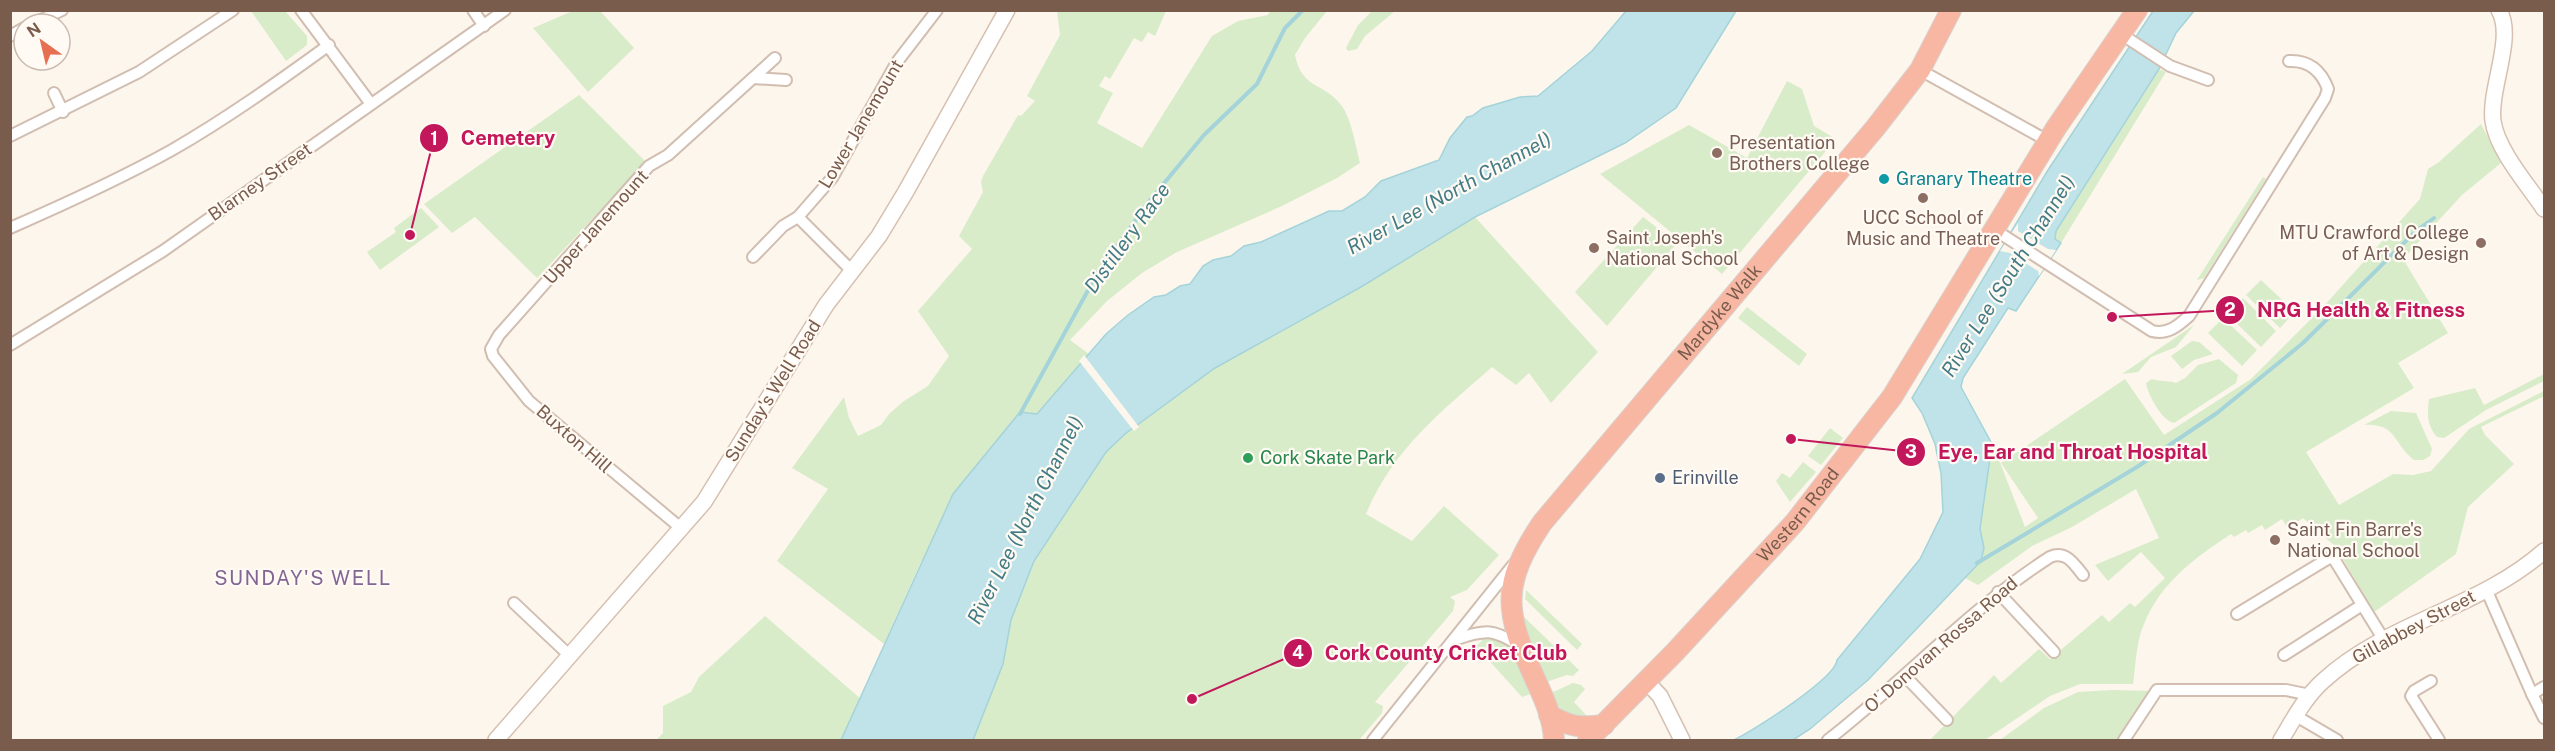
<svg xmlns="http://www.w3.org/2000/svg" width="2555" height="751" viewBox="0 0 2555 751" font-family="'Public Sans',sans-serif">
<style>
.green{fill:#d8ecc9}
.water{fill:#bfe3e8;stroke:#a5d3da;stroke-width:1.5}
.pier{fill:#fdf6ec}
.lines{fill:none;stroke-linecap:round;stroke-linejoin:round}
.stream{stroke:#a5d3da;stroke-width:4}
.street-casing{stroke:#d1beb0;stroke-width:14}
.secondary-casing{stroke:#d6c0b0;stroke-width:18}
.highway-casing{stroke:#dad1cd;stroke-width:22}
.street{stroke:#fff;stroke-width:10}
.secondary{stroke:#fff;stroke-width:15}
.highway{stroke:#f7b7a3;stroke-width:20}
.education-dot{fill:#8d6e63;stroke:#fffaf3;stroke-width:2}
.culture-dot{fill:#0f9aa8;stroke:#fffaf3;stroke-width:2}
.leisure-dot{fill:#2e9e5b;stroke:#fffaf3;stroke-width:2}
.service-dot{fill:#5c6f8a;stroke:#fffaf3;stroke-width:2}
.labels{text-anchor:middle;stroke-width:4.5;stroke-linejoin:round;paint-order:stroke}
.street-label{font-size:18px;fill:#7a5c4d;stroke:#fffaf3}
.education-label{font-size:18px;fill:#785e54;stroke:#fffaf3;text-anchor:start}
.culture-label{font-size:18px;fill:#0d838f;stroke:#fffaf3;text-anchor:start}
.leisure-label{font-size:18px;fill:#27864d;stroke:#fffaf3;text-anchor:start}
.service-label{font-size:18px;fill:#4e5e75;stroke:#fffaf3;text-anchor:start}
.water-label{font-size:20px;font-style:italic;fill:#437c86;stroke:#fffaf3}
.neighbourhood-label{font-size:20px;letter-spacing:1.5px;fill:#846695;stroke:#fffaf3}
.leader{fill:none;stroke:#c2185b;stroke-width:2}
.callout-dot{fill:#c2185b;stroke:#fffaf3;stroke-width:2}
.mark-label{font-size:18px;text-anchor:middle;font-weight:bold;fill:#fff}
.callout-label{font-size:20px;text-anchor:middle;font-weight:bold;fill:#c2185b;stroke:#fffaf3;stroke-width:4.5;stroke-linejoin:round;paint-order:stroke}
</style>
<rect width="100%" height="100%" fill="#fdf6ec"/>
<g class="green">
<polygon points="575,10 600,11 634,48 588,92 533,28"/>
<polygon points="251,11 285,11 307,36 307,45 286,61"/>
<path d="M1057 11H1166L1155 36 1148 32 1142 42 1134 38 1110 79 1105 76 1099 86 1113 93 1097 123 1142 148 1212 36 1238 21 1268 15 1270 11H1327L1305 38 1295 55C1302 90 1324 82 1341 105 1351 117 1356 147 1360 163L1337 178 1282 206 1177 252 1142 273 1107 301 1070 340 1089 354 1037 414 1020 412 994 446 920 564 884 644 777 561 828 489 792 468 844 397 849 418 858 436 881 425 889 414 904 401 928 386 949 356 918 311 972 249 959 236 983 192 981 182 983 176 1018 115 1021 116 1035 101 1027 96 1060 35Z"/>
<polygon points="1372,11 1395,11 1365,36 1357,49 1348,51 1346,48 1358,25"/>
<polygon points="2159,69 2166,72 2061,243 2055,239 2056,231"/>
<polygon points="1787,81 1802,89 1814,126 1836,139 1722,274 1600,174 1689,125 1747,158"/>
<polygon points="579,95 646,162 537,278 475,217 452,233 424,204"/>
<path d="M2481 124 2501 163 2462 195 2403 259 2448 333 2398 363 2414 388 2306 452 2339 505 2393 474 2413 475 2431 471 2469 429 2544 391V396L2481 427 2485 435 2514 464 2468 507 2456 554 2374 612 2336 547 2303 518 2288 529 2282 519 2265 530 2262 525 2248 533 2246 530 2234 537 2231 534C2195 558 2161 582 2144 624 2136 641 2136 665 2133 684H2080L2050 696 1985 740H1930L1994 675 2001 683 2039 649 2050 659 2102 615 2109 622 2130 603 2135 607 2165 578 2141 552 2108 581 2095 565 2159 538 2136 489 2072 527 2032 546 1978 585 1965 578 1981 561 1984 548 1980 529 1992 444 2008 453 1999 460 2025 527 2038 518 2001 463 2125 379 2164 435 2251 379 2323 307 2420 199 2428 169 2439 162Z"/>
<polygon points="2263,177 2266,179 2204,278 2197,280"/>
<polygon points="421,208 439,227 380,270 367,252 396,232 394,228"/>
<path d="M1475 217 1598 352 1551 403 1529 373 1516 385 1492 367C1441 412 1393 449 1366 514L1412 541 1444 506 1499 555 1467 590 1450 597 1455 601 1453 611 1375 702 1383 706 1382 713 1359 740H973L1003 664 1011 620 1034 561 1106 452 1125 434 1215 368 1361 287Z"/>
<polygon points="1643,217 1677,243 1607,326 1575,292"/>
<polygon points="2261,280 2295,312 2280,328 2246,295"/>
<polygon points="2243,298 2276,331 2261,347 2227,314"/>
<polygon points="1747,307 1807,354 1799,366 1738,318"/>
<polygon points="2223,318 2257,350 2242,366 2208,333"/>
<polygon points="2194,325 2176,347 2151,357 2138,372 2122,374"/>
<polygon points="2192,341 2199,342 2213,354 2194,360 2182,369 2171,356"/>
<path d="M2219 359 2238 375 2236 383 2174 423C2162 421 2148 395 2146 383L2152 379C2161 382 2167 380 2176 383L2185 378 2198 365Z"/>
<path d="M2544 374V381L2486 410 2444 438 2437 437C2427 426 2427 414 2429 399L2475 388 2484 405Z"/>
<path d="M2391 411 2416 413 2432 449 2430 456 2423 460H2414C2393 444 2397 423 2364 425Z"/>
<polygon points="1830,428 1843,438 1821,465 1808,456"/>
<polygon points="1803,462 1816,472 1790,502 1776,481 1782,473 1790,478"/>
<polygon points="1526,590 1582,644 1577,650 1525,599"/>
<polygon points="1521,614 1579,670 1573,676 1567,675 1546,682 1531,652"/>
<polygon points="765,616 861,699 841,740 656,740 663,733 663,706 691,692 699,677"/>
<polygon points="1480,637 1499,639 1509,647 1533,693 1522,697 1476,646 1482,641"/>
<polygon points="1573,683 1581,685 1585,689 1574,702 1587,716 1582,721 1561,713 1551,693"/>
<polygon points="2112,690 2152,691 2119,740 2000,740 2044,708 2078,692"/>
</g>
<g class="water">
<polygon points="1626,11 1736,11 1676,108 1625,143 1475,217 1361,287 1215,368 1125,434 1106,452 1034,561 1011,620 1003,664 973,740 841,740 953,494 1020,412 1037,414 1106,334 1128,315 1154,297 1166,295 1180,286 1190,284 1203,266 1213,260 1231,256 1244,246 1261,242 1329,211 1342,211 1365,197 1381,181 1439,160 1450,138 1467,117 1472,116 1483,108 1520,97 1538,96 1592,51"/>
<path d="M2153 11H2194L2176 33 2159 69 2056 231 2055 239 2061 243 2016 311 2008 308 1963 378 1961 387 1992 444 1980 529 1984 548 1981 561 1868 680 1810 729 1793 740H1734C1753 731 1836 678 1837 660L1920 559 1943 512 1941 473 1935 444 1922 413 1912 398 2048 170Z"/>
</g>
<g class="pier">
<polygon points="2018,223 2018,231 2048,249 2056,250 2039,276 2038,271 2010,253 2000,251"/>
<polygon points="1084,355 1139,427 1134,431 1079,361"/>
</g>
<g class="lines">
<g class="stream">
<polyline points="1020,414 1097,274 1151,199 1204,135 1257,84 1285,28 1303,10"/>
<polyline points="1977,563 2137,467 2217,413 2303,343 2416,231 2434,218"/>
</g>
<defs>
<g id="street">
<polyline points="301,10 371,104"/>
<polyline points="473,10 484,26"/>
<polyline points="33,24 62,10"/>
<polyline points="2121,34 2170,66 2208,80"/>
<polyline points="10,36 24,28"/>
<polyline points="1920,70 2048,141"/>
<polyline points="753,78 786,80"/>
<polyline points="54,93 63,112"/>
<polyline points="10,136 139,72 233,10"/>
<polyline points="798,217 851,270"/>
<path d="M10 228C65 204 120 179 172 150 226 119 278 82 329 45"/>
<path d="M1995 230 2152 331C2167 335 2178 326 2189 316L2325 98 2328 89C2321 70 2308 60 2289 61"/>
<polyline points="753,257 783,226 798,217 832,178 897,62 937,10"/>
<polyline points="10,345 163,251 505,10"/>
<polyline points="682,529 529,401 493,356 491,349 499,335 649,166 668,155 775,58"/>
<polyline points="2486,589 2532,694 2544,718"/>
<polyline points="1998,592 2054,652"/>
<polyline points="514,603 569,655"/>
<polyline points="2237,614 2329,558 2334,559 2384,640"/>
<path d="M1457 639C1486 629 1494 629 1520 646"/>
<polyline points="2284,655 2362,605"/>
<polyline points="1905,676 1947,720"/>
<polyline points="2431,681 2414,691 2411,696 2439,740"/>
<polyline points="2532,694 2544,687"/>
<polyline points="2296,716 2337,740"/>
<polyline points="1373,740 1513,565"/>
<path d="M1828 740C1904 681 1969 609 2050 557 2066 550 2074 564 2083 575"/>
<polyline points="2124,740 2157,690 2286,690 2310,695"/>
</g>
<g id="secondary">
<path d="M2499 10C2515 38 2489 88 2493 121 2497 150 2528 185 2544 209"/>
<polyline points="1646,681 1660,696 1682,740"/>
<polyline points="496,740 704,502 826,305 879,236 905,193 1007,10"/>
<path d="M2281 740C2293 720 2305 697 2323 681 2387 622 2480 608 2544 551"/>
</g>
<g id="highway">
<path d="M1549 715C1571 727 1579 728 1604 725"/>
<path id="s1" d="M1554 740C1553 718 1544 698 1535 679 1505 612 1500 586 1542 523L1876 127 1920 70 1951 10"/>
<path id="s2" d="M1588 740 1675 652 1795 522 1892 397 2056 128 2137 10"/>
</g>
</defs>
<use href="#street" class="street-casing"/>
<use href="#secondary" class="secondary-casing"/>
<use href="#highway" class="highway-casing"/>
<use href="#street" class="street"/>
<use href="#secondary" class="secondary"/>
<use href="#highway" class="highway"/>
</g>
<g class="education-dot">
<circle cx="1717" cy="153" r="6"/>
<circle cx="1923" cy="198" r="6"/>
<circle cx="2481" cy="243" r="6"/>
<circle cx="1594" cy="248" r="6"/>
<circle cx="2275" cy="540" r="6"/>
</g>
<circle class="culture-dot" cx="1884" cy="179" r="6"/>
<circle class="leisure-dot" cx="1248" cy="458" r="6"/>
<circle class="service-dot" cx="1660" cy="478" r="6"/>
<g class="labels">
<g class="street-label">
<text transform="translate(861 124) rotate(-59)" y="6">Lower Janemount</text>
<text transform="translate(260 182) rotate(-35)" y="6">Blarney Street</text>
<text transform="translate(596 227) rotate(-48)" y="6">Upper Janemount</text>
<text dy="6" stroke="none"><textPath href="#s1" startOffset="507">Mardyke Walk</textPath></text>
<text transform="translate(773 391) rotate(-58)" y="6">Sunday's Well Road</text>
<text transform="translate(574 439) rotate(41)" y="6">Buxton Hill</text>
<text dy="6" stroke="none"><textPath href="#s2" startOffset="308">Western Road</textPath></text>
<text transform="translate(2414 627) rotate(-28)" y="6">Gillabbey Street</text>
<text transform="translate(1941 645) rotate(-41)" y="6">O' Donovan Rossa Road</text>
</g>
<g class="education-label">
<text x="1729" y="149">Presentation<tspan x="1729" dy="21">Brothers College</tspan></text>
<text x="1923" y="224" text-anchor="middle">UCC School of<tspan x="1923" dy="21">Music and Theatre</tspan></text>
<text x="2469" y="239" text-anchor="end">MTU Crawford College<tspan x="2469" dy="21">of Art &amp; Design</tspan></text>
<text x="1606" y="244">Saint Joseph's<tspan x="1606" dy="21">National School</tspan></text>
<text x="2287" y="536">Saint Fin Barre's<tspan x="2287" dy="21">National School</tspan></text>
</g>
<g class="culture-label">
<text x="1896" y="185">Granary Theatre</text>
</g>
<g class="leisure-label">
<text x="1260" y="464">Cork Skate Park</text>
</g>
<g class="service-label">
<text x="1672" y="484">Erinville</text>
</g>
<g class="water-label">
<text transform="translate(1449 193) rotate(-29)" y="7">River Lee (North Channel)</text>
<text transform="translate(1127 238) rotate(-54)" y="7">Distillery Race</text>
<text transform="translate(2008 276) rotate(-58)" y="7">River Lee (South Channel)</text>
<text transform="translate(1025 520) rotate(-63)" y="7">River Lee (North Channel)</text>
</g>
<g class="neighbourhood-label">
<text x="303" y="585">SUNDAY'S WELL</text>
</g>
</g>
<path class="leader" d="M410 235L434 138M2112 317L2230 310M1791 439L1911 452M1192 699L1298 653"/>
<g class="callout-dot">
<circle cx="410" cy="235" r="6"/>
<circle cx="2112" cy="317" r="6"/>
<circle cx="1791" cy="439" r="6"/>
<circle cx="1192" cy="699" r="6"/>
<circle cx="434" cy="138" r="15"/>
<circle cx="2230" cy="310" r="15"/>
<circle cx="1911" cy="452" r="15"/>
<circle cx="1298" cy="653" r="15"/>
</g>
<g class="mark-label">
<text x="434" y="145">1</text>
<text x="2230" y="316">2</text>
<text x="1911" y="458">3</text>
<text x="1298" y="659">4</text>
</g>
<g class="callout-label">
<text x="508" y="145">Cemetery</text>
<text x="2361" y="317">NRG Health &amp; Fitness</text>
<text x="2073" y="459">Eye, Ear and Throat Hospital</text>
<text x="1446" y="660">Cork County Cricket Club</text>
</g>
<rect width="2555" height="751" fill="none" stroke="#7a5c4d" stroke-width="24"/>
<g transform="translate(42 42) rotate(326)"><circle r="28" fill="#fffaf3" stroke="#cabbb1" stroke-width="1.5"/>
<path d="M0-4.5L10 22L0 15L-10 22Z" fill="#e76f51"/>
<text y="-9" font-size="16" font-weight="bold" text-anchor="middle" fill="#7a5c4d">N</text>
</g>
</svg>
